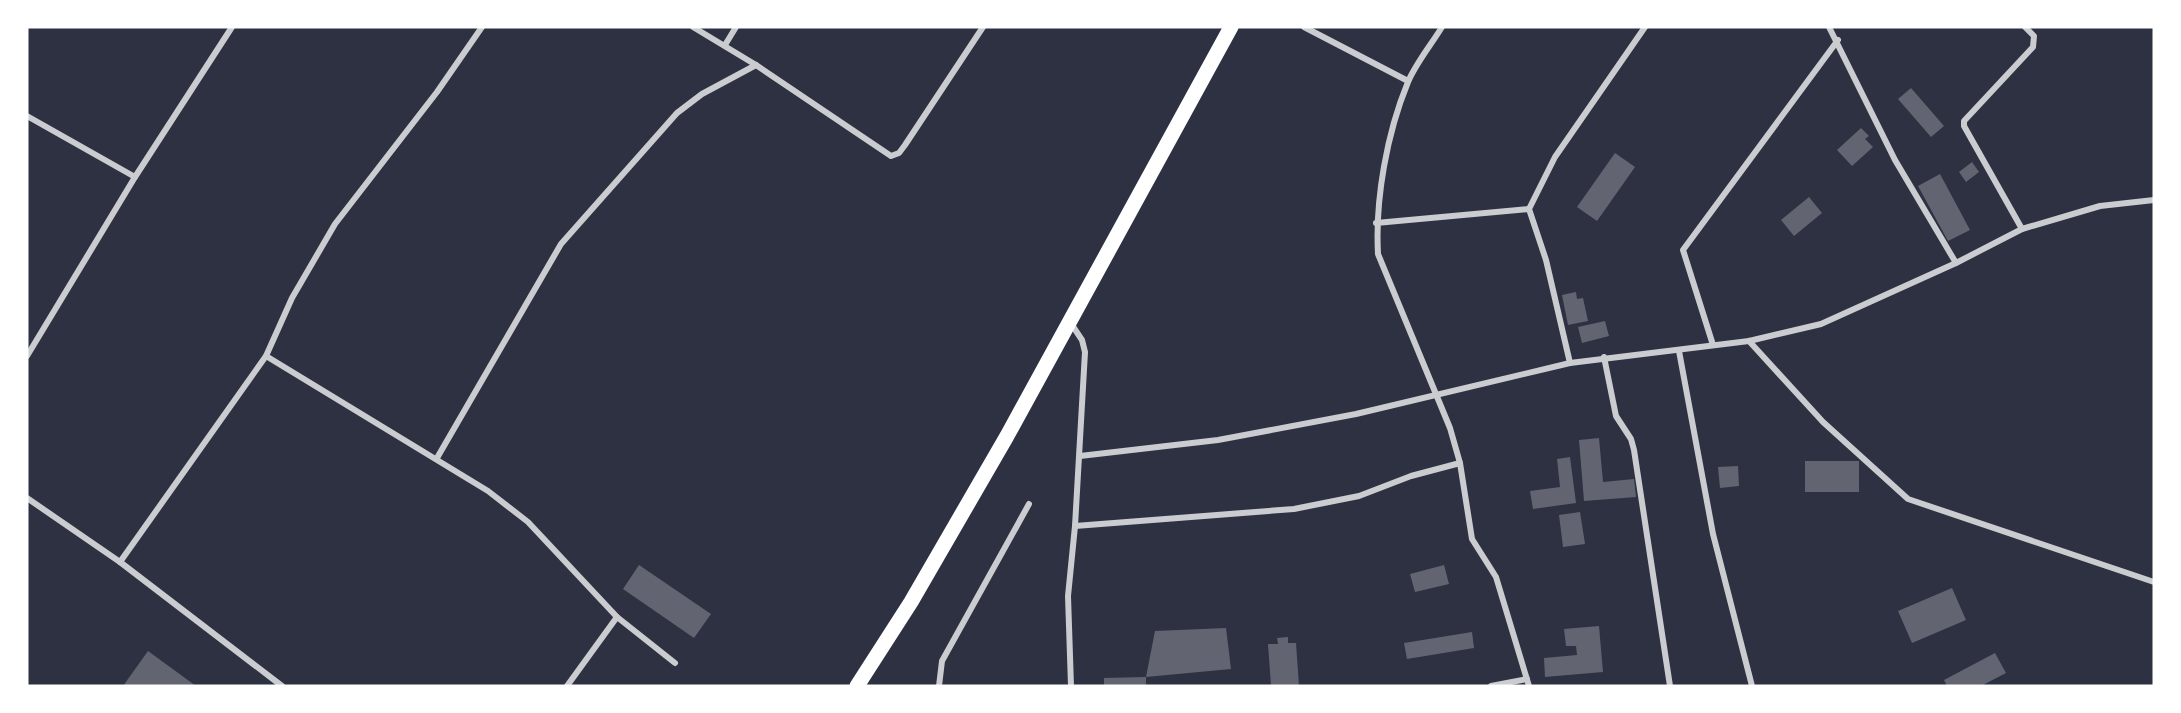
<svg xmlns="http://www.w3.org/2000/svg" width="2181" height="713" viewBox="0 0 2181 713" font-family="Montserrat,sans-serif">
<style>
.building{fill:#626471}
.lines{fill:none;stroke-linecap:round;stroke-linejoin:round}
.minor{stroke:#caccd0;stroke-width:6}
.primary{stroke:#fff;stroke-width:15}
</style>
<rect width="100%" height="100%" fill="#2d3142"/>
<g class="building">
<polygon points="1911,88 1944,126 1931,137 1898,99"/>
<polygon points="1861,128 1869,136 1865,139 1873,147 1852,166 1837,150"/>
<polygon points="1615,153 1635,167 1597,221 1577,207"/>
<polygon points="1972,162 1979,172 1966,182 1959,172"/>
<polygon points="1940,174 1970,230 1948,241 1918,186"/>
<polygon points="1809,197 1822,213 1794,236 1781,220"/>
<polygon points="1576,292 1577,299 1583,298 1588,321 1568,325 1562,295"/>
<polygon points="1605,321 1609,336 1582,343 1578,327"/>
<polygon points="1599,438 1603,482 1634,479 1636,497 1584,501 1579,440"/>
<polygon points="1570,457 1576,503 1533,509 1530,491 1560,487 1557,459"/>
<rect x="1805" y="461" width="54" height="31"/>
<polygon points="1738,466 1739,486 1720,488 1718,467"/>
<polygon points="1580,512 1585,544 1563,547 1559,515"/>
<polygon points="639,565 711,614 694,638 623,589"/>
<polygon points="1444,565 1449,584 1415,592 1410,574"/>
<polygon points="1952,588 1966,620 1912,643 1898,611"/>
<polygon points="1599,626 1603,672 1545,677 1544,658 1577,655 1576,646 1566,646 1564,629"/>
<polygon points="1226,628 1231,669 1146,677 1155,631"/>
<polygon points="1472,632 1474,648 1407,659 1404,643"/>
<polygon points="1288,637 1288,643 1296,643 1299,686 1271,686 1268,644 1278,644 1277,638"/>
<polygon points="148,651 196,686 123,686"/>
<polygon points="1995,653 2006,673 1981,686 1947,686 1944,680"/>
<polygon points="1146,677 1146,686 1104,686 1104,678"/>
</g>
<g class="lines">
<g class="minor">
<polyline points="693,27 756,65 891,156 899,153 905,145 983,27"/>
<polyline points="1304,27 1408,81"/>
<path d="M1442 27C1431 45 1416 63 1408 82 1387 133 1375 199 1378 254L1450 428 1460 463 1472 539 1496 577 1529 686"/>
<polyline points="1829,27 1895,160 1956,263"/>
<polyline points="725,45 736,27"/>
<polyline points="27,116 135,177"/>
<polyline points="1376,223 1529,209"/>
<polyline points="2022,229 1964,126 1964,121 2033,47 2034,36 2025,27"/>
<polyline points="1070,322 1082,340 1085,352 1075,526 1068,596 1071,686"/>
<polyline points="1749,341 1823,422 1908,499 2154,582"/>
<polyline points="1713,345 1683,250 1838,40"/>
<polyline points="1679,351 1713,534 1752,686"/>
<polyline points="27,356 135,177 232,27"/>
<polyline points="266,356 488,491 528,522 617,617 675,663"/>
<polyline points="1604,357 1616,416 1631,439 1634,450 1670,686"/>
<polyline points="1570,363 1546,260 1529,209 1555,157 1645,27"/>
<polyline points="1080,456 1218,440 1356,414 1570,363 1749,341 1821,324 1956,263 2022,229 2100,206 2154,200"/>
<polyline points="437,458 561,244 677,113 702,94 756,65"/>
<polyline points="27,498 120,562 282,686"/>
<polyline points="1075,526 1294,509 1359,496 1411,476 1460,463"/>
<polyline points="120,562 266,356 292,298 335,224 437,92 482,27"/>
<polyline points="567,686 617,617"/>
<polyline points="939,686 942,661 1029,504"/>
<polyline points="1491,686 1527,679"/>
</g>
<polyline class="primary" points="857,686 911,602 1007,436 1231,27"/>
</g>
<rect width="2181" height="713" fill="none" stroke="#ffffff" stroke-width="57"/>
</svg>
